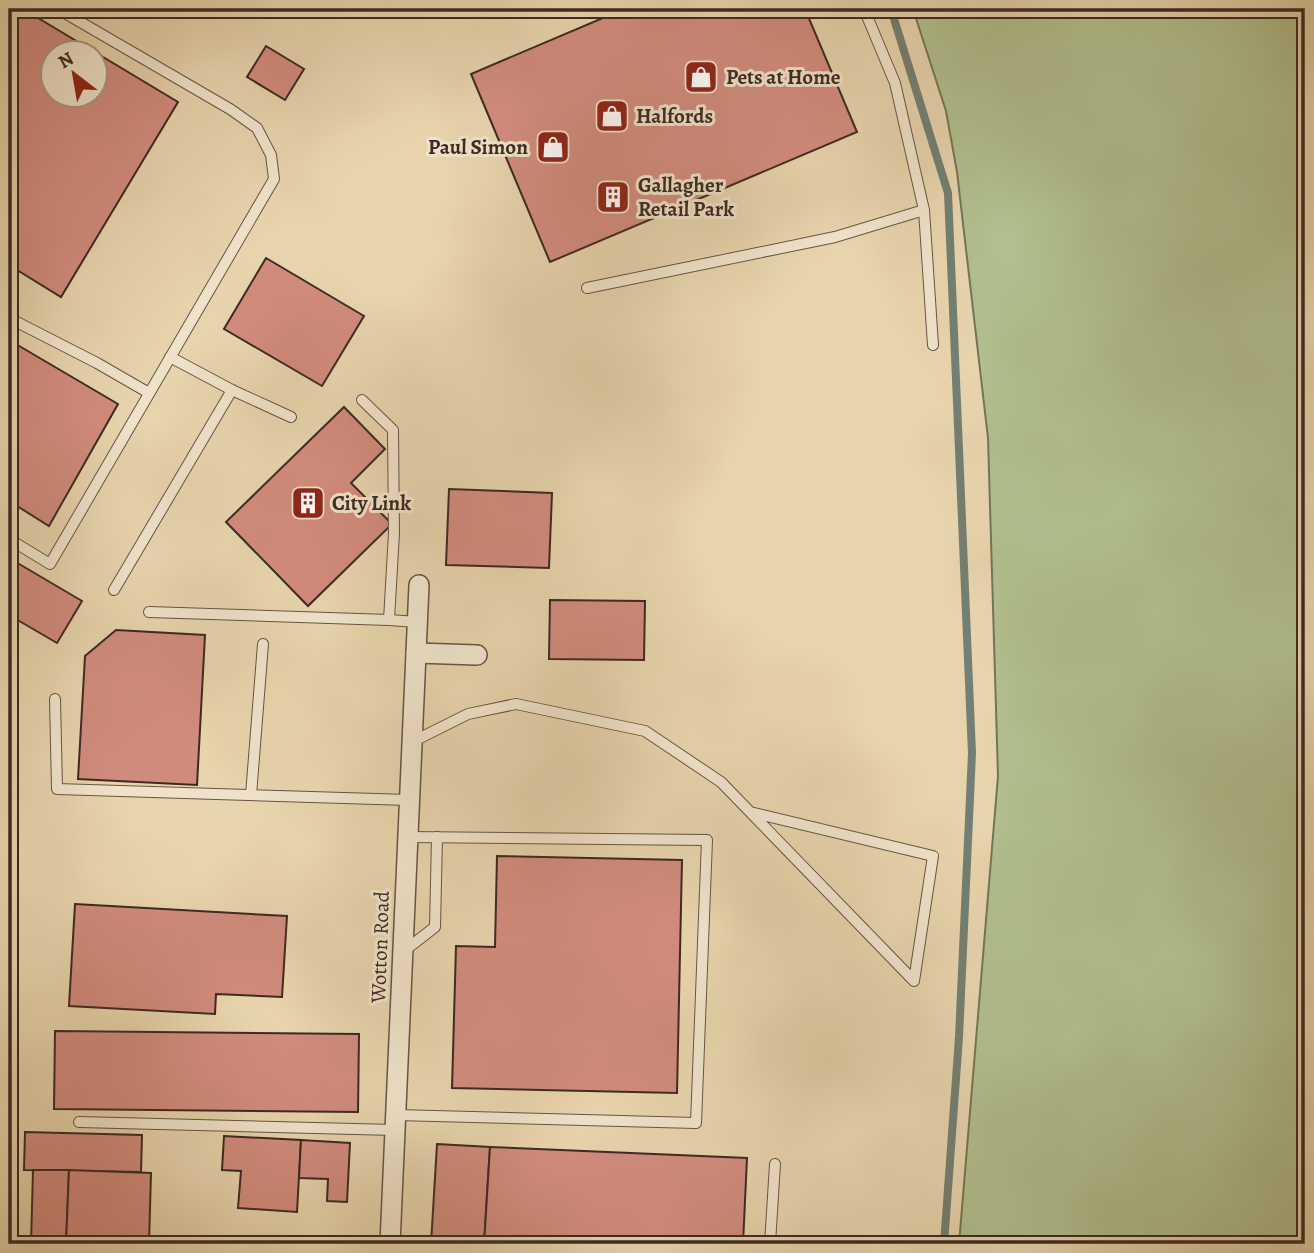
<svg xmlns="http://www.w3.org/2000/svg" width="1314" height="1253" viewBox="0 0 1314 1253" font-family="Alegreya,serif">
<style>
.green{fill:#b1be8d;stroke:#767458;stroke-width:2}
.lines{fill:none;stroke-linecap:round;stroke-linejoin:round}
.stream{stroke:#737f72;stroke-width:8}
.building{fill:#d18b7d;stroke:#3c2a23;stroke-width:2;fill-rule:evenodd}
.lane-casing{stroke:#675445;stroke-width:12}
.street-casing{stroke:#675445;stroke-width:22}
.lane{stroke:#efe2c9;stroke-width:10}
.street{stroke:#efe2c9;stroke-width:19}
.labels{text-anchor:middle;stroke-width:6;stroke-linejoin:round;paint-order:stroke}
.poi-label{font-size:21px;font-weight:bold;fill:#3c2a23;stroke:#efe2c9;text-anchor:start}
.street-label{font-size:21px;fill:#3c2a23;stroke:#efe2c9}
</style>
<rect width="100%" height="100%" fill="#e7d3ac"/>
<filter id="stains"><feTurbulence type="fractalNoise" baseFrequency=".00286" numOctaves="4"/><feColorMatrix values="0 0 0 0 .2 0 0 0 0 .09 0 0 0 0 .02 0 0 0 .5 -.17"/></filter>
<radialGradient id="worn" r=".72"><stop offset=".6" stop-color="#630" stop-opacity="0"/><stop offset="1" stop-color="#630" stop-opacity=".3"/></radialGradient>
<polygon class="green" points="913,9 1305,9 1305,1244 959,1244 998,776 988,438 957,172 946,111"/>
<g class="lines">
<polyline class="stream" points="891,9 948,193 972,753 959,1037 944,1244"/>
</g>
<g class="building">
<path d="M9 9H23L178 102 61 297 9 265ZM52 52H94V94H52Z"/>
<polygon points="624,9 805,9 857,132 550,262 471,74"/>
<polygon points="266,46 304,69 285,100 247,77"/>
<polygon points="266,258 364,316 322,386 224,329"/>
<polygon points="9,340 118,404 49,526 9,501"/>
<polygon points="344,407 385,449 351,483 392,524 308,606 226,522"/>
<polygon points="449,489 552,493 549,568 446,565"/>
<polygon points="9,558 82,601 57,643 9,615"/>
<polygon points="550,600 645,601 644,660 549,659"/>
<polygon points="116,630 205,635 197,785 78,779 85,656"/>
<polygon points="497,856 682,860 677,1093 452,1088 456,946 495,947"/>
<polygon points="75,904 287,916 282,997 216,994 215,1014 69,1006"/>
<polygon points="55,1031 359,1034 358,1112 54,1109"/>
<polygon points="25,1132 142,1135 141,1172 24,1170"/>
<polygon points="224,1136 301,1140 297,1212 238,1208 241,1171 222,1170"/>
<polygon points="301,1140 350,1143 347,1202 327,1201 328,1179 299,1178"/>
<polygon points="437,1144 490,1147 484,1244 431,1244"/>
<polygon points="490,1147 747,1158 743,1244 484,1244"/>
<polygon points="33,1170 69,1170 66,1244 31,1244"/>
<polygon points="69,1170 151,1173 149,1244 66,1244"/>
</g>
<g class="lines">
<defs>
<g id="lane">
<polyline points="864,9 895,83 924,210 933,345"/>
<polyline points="587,288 835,237 924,210"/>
<polyline points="9,318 97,363 149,393"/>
<polyline points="170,357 232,390 291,417"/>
<polyline points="9,539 50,564 274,179 271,155 257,128 230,109 58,9"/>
<polyline points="114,590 232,390"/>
<polyline points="149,612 389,620 394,533 393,430 362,400"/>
<polyline points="389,620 417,622"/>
<polyline points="55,699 57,789 409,800"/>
<polyline points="412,742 468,714 516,704 645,731 721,782 914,981 933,856 750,812"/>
<polyline points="251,795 263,644"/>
<polyline points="404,951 435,927 437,837"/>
<polyline points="396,1115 696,1123 707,840 408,837"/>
<polyline points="79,1122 395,1130"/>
<polyline points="770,1244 775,1164"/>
</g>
<g id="street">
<polyline points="416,653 477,655"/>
<polyline points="390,1244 419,585"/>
</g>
</defs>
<use href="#lane" class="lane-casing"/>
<use href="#street" class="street-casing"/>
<use href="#lane" class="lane"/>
<use href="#street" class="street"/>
</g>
<defs>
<symbol id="shop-square" viewBox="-11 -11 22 22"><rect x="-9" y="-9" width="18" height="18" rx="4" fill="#8f2418" stroke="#efe2c9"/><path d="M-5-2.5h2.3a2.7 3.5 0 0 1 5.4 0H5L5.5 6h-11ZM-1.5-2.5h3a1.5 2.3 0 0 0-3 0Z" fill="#fff"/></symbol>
<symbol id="building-square" viewBox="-11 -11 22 22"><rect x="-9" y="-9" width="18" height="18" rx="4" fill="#8f2418" stroke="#efe2c9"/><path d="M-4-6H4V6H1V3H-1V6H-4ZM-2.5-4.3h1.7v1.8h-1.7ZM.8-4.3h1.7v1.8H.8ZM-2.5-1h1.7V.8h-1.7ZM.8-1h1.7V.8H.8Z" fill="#fff"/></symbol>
</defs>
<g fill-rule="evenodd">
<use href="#shop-square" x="682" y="58" width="38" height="38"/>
<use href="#shop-square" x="593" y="97" width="38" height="38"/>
<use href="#shop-square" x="534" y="128" width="38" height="38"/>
<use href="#building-square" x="594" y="178" width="38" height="38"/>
<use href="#building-square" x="289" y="484" width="38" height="38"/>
</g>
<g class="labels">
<g class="poi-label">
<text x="726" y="84">Pets at Home</text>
<text x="636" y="123">Halfords</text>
<text x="528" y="154" text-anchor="end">Paul Simon</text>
<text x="638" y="192">Gallagher<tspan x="638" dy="24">Retail Park</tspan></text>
<text x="332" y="510">City Link</text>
</g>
<g class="street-label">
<text transform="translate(380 947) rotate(-88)" y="7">Wotton Road</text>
</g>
</g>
<rect width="1314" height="1253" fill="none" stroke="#e7d3ac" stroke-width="35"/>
<rect x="10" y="10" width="1293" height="1232" fill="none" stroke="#3c2a23" stroke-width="3.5"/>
<rect x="18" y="18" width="1279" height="1218" fill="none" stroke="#3c2a23" stroke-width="2"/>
<g transform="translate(74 74) rotate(329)"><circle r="33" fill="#efe2c9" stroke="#a79887" stroke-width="2"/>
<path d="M0-5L12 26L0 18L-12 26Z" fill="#8f2418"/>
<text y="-10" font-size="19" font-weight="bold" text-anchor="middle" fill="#3c2a23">N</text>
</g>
<rect width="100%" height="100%" filter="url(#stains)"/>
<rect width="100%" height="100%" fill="url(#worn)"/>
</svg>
